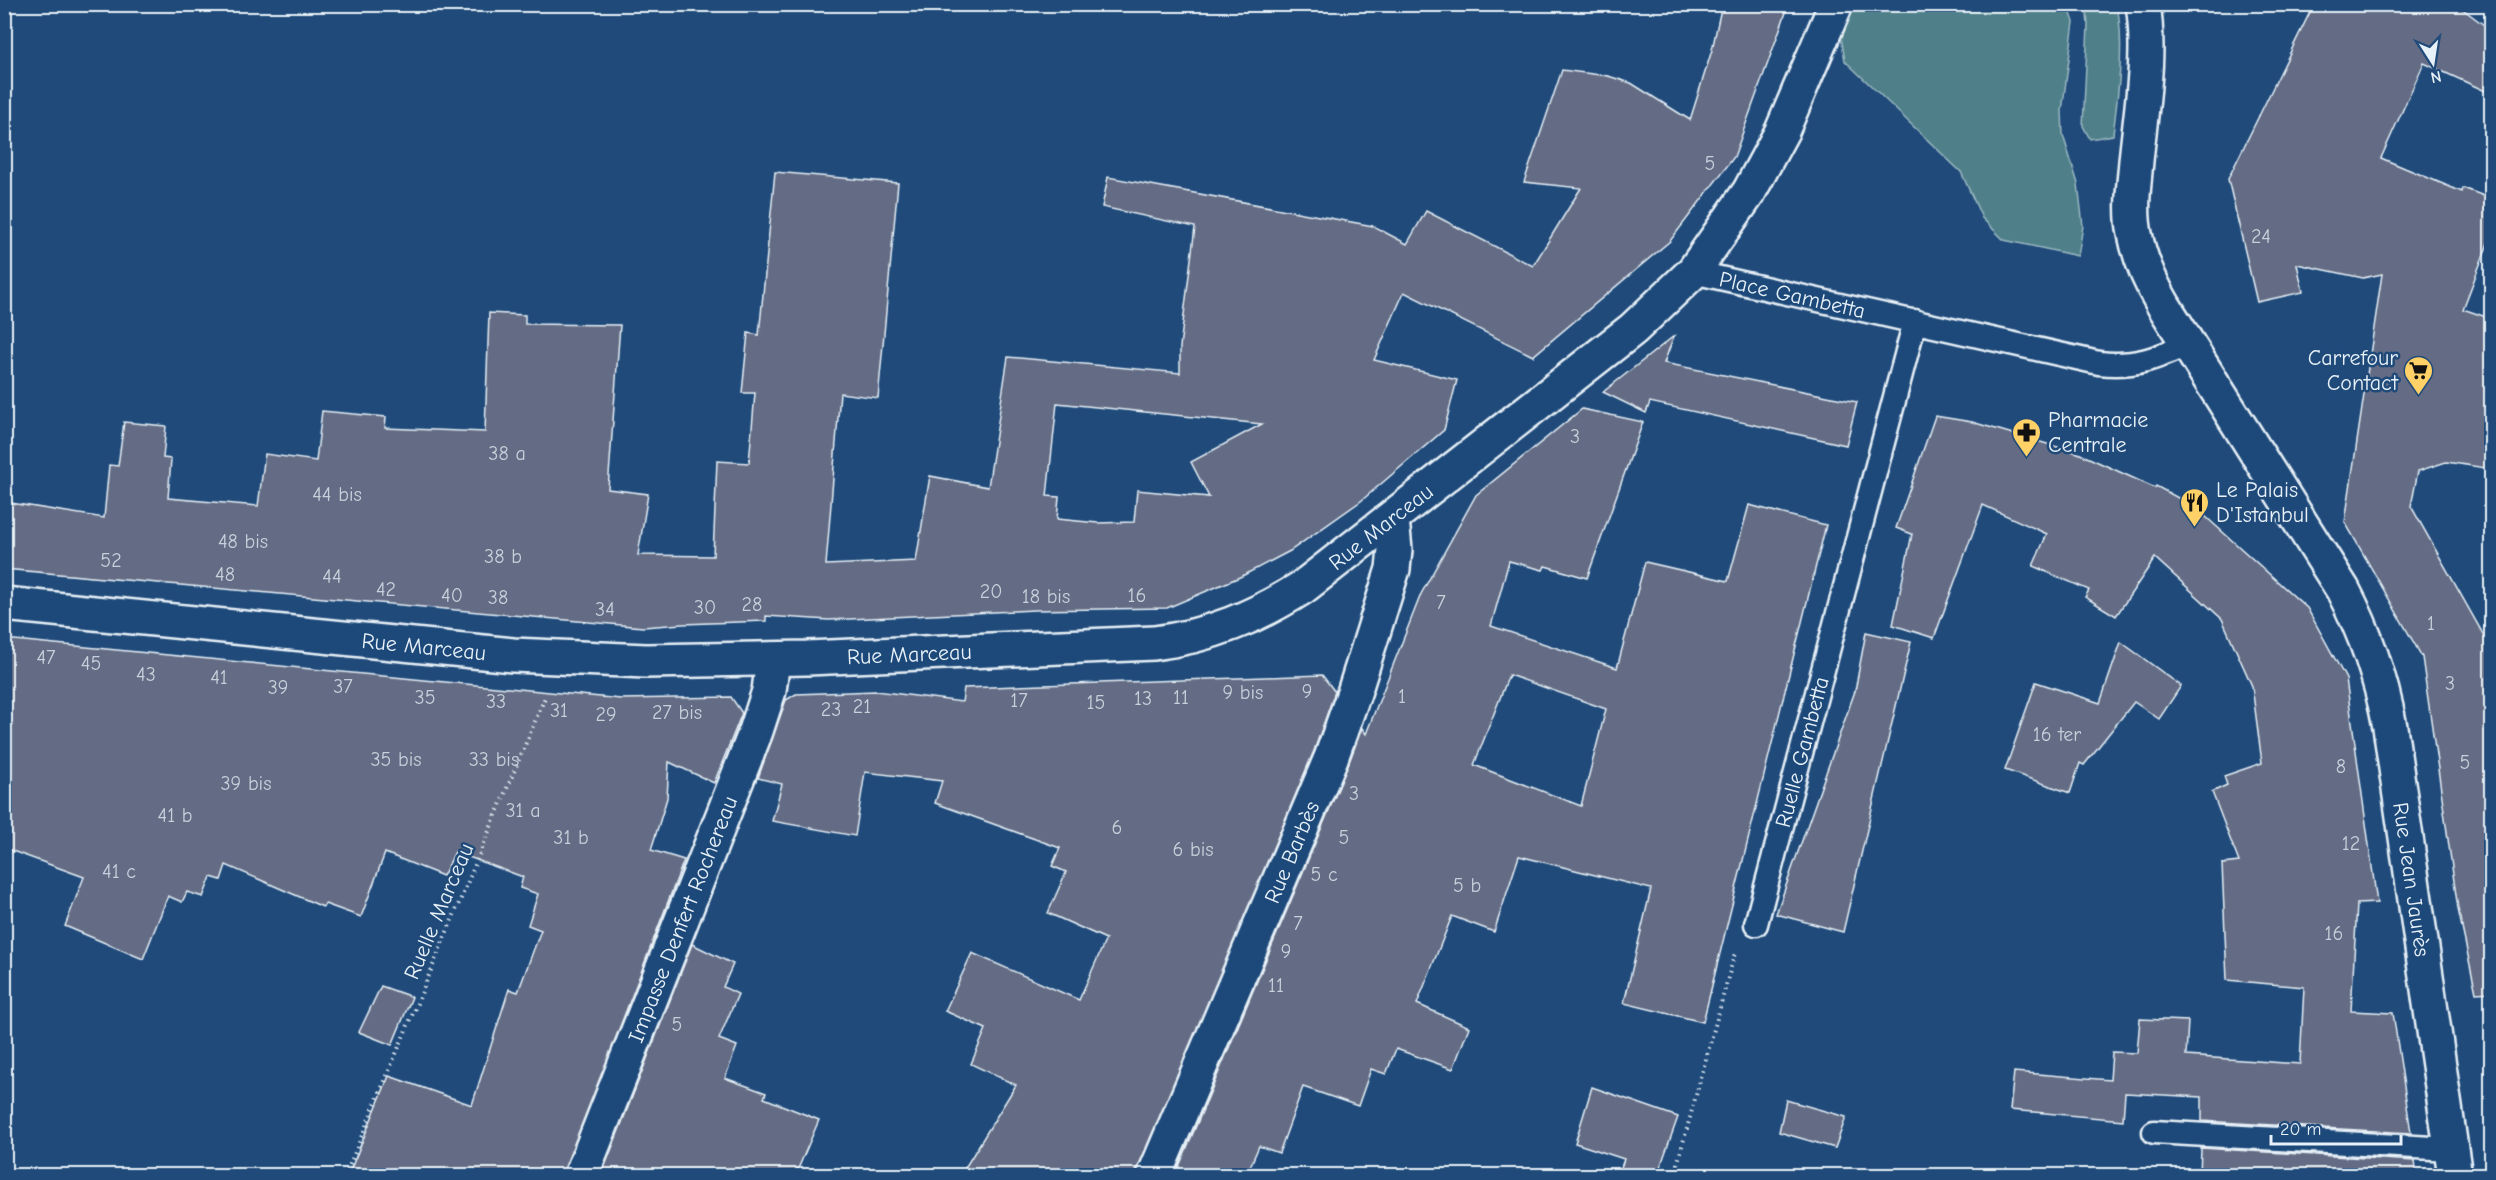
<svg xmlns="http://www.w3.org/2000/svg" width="2496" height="1180" viewBox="0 0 2496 1180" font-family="'Comic Neue',sans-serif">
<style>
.green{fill:#4f808a;stroke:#9cb8c1;stroke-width:1.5}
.building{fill:#636c84;stroke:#e8f1f8;stroke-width:1.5;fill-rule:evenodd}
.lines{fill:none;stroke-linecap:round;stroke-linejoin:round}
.service-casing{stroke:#e8f1f8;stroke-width:27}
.minor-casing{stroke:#e8f1f8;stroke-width:38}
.tertiary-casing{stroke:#e8f1f8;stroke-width:38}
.path{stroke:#e8f1f8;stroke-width:4;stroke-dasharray:1.5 4.5;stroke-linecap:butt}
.service{stroke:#1f4a7a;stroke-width:22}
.minor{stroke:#1f4a7a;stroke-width:33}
.tertiary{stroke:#1f4a7a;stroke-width:33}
.labels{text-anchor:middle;stroke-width:5;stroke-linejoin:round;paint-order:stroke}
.number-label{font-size:20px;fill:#c7d0db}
.street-label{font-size:22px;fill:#e8f1f8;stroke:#1f4a7a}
.poi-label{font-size:22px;fill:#e8f1f8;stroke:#1f4a7a;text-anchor:start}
</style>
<rect width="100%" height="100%" fill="#1f4a7a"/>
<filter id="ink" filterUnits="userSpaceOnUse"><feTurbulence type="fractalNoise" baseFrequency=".0167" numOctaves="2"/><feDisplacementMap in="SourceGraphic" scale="12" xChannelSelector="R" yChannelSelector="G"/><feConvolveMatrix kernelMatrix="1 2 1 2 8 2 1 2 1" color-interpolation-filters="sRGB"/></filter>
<g filter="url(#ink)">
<g class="green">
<polygon points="1851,5 2068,5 2074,22 2062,111 2063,135 2078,184 2083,226 2078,256 2004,240 1982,218 1961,172 1845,61 1841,36"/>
<path d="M2086 5H2117C2125 48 2118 91 2113 135L2090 139 2083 126 2088 25Z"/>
</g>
<g class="building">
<path d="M1722 4H1789L1734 157 1670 241 1533 356 1404 292 1374 360 1457 380 1444 430 1361 501 1290 551 1242 576 1167 608 1035 610 829 620 766 616V621L682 624 643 627 4 569V502L104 518 109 465 118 466 124 422 166 426 163 458 171 459 168 498 258 506 265 454 316 461 322 411 386 417 385 428 485 432 489 313 525 315V324L620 325 608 489 648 494 638 555 713 556 717 461 749 463 755 393H742L748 333 759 335 775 172 898 183 878 398 840 393 826 565 916 561 930 476 988 487 1008 357 1180 373V347L1195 227 1102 207 1108 177 1373 226 1407 244 1426 211 1533 266 1581 188 1524 182 1562 70 1608 76 1631 83 1690 120 1712 50ZM1057 403 1262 424 1191 462 1209 497 1137 490 1134 522 1098 523 1057 519 1059 497 1047 496Z"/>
<polygon points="2314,4 2456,4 2492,31 2492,94 2424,63 2381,158 2462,192 2463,188 2492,199 2492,233 2463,309 2492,319 2492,469 2446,462 2418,471 2411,506 2492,650 2492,992 2476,993 2458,909 2422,657 2345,522 2382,274 2363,278 2297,264 2303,292 2257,302 2228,179"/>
<polygon points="1674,336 1664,363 1857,402 1846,445 1650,402 1646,413 1603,392"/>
<path d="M1582 409 1643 422 1587 578 1545 566 1543 570 1509 561 1491 626 1617 668 1645 562 1728 581 1749 505 1826 525 1703 1022 1624 1003 1651 889 1519 856 1494 932 1452 916 1417 1004 1469 1027 1453 1069 1396 1049 1386 1074 1371 1069 1358 1106 1303 1087 1279 1153 1259 1146 1246 1176H1175L1348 765 1362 728 1366 734 1421 594 1476 495ZM1509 675 1606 709 1581 806 1474 765Z"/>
<polygon points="1935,416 1972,422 2078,453 2155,488 2156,486 2195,507 2307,608 2346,679 2377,903 2357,904 2351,1011 2393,1013 2411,1133 2202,1121 2202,1097 2125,1093 2123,1120 2010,1110 2014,1072 2110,1080 2112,1052 2137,1053 2140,1019 2188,1021 2186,1056 2300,1064 2304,987 2227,980 2222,864 2239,862 2212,792 2227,785 2224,776 2262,763 2252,686 2222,619 2155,558 2116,616 2085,597 2089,590 2033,566 2047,534 1983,505 1934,638 1893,625 1912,534 1896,528"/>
<polygon points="1866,632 1911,642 1843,932 1776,914 1855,691"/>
<polygon points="4,639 621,699 731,697 742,713 714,783 669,762 667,798 651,850 684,860 563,1176 348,1176 389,1076 472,1105 509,989 518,992 541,930 528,925 538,894 520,888 523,877 455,852 443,876 385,853 361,917 325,904 323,907 226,865 221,880 211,877 203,897 187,892 182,902 168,896 143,959 65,926 84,877 4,848"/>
<polygon points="2121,642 2181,686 2159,719 2134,702 2084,765 2080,763 2070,793 2005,770 2036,682 2100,703"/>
<polygon points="1322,675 1335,692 1314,751 1136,1176 960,1176 1016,1085 971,1064 986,1029 945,1011 972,953 1079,1000 1106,939 1048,913 1066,872 1052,866 1060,848 935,803 942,781 865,772 855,836 772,821 782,784 758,778 786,700 796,694 876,691 962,702 964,688"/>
<polygon points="692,944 733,964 723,987 738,994 719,1039 737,1046 725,1078 766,1093 764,1098 819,1120 795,1176 601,1176"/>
<polygon points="381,986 412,997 392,1045 359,1032"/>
<polygon points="1592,1087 1678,1117 1657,1176 1618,1176 1624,1159 1575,1143"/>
<polygon points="1786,1100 1846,1117 1835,1148 1779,1132"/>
<polygon points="2201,1148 2415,1161 2417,1176 2200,1176"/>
</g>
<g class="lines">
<defs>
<g id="service">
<path id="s1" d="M1693 272 2099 363C2135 367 2155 359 2188 344"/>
<path id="s2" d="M1756 924 1915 321"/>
<polyline points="2154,1132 2450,1149"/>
</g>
<g id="minor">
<path id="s3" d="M4 604 513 655 646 661 807 658 1154 643C1210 636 1256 617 1303 587L1633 329 1693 272 1749 192 1782 131 1836 4"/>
<path id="s4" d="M581 1176 756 731 769 691 773 659"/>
<path id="s5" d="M1154 1176 1331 758 1354 693 1393 569 1395 550 1392 519"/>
</g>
<g id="tertiary">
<path id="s6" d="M2143 4C2151 56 2141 109 2136 161 2134 185 2130 210 2135 234 2140 260 2151 284 2164 306L2343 590C2366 634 2381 678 2390 727L2455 1176"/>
</g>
</defs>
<use href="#service" class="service-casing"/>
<use href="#minor" class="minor-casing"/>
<use href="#tertiary" class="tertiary-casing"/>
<g class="path">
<polyline points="345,1176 546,695"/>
<polyline points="1674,1176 1734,956 1737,951"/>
</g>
<use href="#service" class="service"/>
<use href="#minor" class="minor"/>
<use href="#tertiary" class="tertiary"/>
</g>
</g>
<defs>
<symbol id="supermarket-pin" viewBox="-11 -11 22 30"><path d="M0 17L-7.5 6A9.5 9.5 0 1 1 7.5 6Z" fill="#ffd166" stroke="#1f4a7a"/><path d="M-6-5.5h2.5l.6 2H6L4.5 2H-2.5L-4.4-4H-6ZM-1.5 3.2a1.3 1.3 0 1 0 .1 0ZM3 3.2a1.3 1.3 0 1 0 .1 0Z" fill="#111"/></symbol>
<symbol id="pharmacy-pin" viewBox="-11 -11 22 30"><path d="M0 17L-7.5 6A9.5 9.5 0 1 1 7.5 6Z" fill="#ffd166" stroke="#1f4a7a"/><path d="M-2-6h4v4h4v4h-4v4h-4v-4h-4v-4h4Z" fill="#111"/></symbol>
<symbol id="restaurant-pin" viewBox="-11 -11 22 30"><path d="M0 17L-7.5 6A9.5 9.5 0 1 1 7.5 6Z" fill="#ffd166" stroke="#1f4a7a"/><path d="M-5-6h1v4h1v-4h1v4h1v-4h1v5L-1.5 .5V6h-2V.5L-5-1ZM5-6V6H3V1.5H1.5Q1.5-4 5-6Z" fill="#111"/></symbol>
</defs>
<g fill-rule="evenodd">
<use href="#supermarket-pin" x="2402" y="354" width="33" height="45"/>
<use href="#pharmacy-pin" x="2010" y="416" width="33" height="45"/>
<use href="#restaurant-pin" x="2178" y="486" width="33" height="45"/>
</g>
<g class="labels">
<g class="number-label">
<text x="1710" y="170">5</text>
<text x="2261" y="243">24</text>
<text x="1575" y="443">3</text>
<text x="507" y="460">38 a</text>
<text x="337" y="501">44 bis</text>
<text x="243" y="548">48 bis</text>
<text x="503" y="563">38 b</text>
<text x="111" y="567">52</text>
<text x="225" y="581">48</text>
<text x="332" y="583">44</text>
<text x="386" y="596">42</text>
<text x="991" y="598">20</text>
<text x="452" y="602">40</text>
<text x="1137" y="602">16</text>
<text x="1046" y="603">18 bis</text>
<text x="498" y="604">38</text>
<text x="1441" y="609">7</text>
<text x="752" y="611">28</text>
<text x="705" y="614">30</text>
<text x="605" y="616">34</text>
<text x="2431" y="630">1</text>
<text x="46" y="664">47</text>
<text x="91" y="670">45</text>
<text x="146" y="681">43</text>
<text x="219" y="684">41</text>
<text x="2450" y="690">3</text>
<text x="343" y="693">37</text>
<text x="278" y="694">39</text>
<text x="1307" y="698">9</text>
<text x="1243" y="699">9 bis</text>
<text x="1402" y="703">1</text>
<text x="425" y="704">35</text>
<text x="1181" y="704">11</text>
<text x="1143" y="705">13</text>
<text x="1019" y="707">17</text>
<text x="496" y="708">33</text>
<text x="1096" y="709">15</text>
<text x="862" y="713">21</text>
<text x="831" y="716">23</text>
<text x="559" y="717">31</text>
<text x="677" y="719">27 bis</text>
<text x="606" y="721">29</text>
<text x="2057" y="741">16 ter</text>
<text x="396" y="766">35 bis</text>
<text x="494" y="766">33 bis</text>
<text x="2465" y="769">5</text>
<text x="2341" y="773">8</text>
<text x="246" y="790">39 bis</text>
<text x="1354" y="800">3</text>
<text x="523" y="817">31 a</text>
<text x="175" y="822">41 b</text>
<text x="1117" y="834">6</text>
<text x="571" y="844">31 b</text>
<text x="1344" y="844">5</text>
<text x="2351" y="850">12</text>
<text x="1193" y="856">6 bis</text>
<text x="119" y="878">41 c</text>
<text x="1324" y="881">5 c</text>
<text x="1467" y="892">5 b</text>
<text x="1298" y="930">7</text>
<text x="2334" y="940">16</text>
<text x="1286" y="958">9</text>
<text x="1276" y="992">11</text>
<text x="677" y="1031">5</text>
</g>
<g class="street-label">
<text dy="8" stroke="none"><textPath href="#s1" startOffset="102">Place Gambetta</textPath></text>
<text dy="8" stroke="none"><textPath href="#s3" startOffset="1412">Rue Marceau</textPath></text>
<text dy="8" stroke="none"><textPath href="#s3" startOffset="422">Rue Marceau</textPath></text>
<text dy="8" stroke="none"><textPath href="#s3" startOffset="908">Rue Marceau</textPath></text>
<text dy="8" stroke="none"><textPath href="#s2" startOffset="178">Ruelle Gambetta</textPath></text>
<text dy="8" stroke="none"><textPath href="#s5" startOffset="352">Rue Barbès</textPath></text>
<text dy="8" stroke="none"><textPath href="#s6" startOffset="944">Rue Jean Jaurès</textPath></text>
<text transform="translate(438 911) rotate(-67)" y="8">Ruelle Marceau</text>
<text dy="8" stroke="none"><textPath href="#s4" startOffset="276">Impasse Denfert Rochereau</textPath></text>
</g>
<g class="poi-label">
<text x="2398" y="365" text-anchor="end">Carrefour<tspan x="2398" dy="25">Contact</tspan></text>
<text x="2048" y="427">Pharmacie<tspan x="2048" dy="25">Centrale</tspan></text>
<text x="2216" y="497">Le Palais<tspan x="2216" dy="25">D'Istanbul</tspan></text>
</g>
</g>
<rect width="2496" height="1180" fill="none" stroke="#1f4a7a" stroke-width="24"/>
<rect x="12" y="12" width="2472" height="1156" fill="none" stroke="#e8f1f8" stroke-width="2" filter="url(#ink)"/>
<g transform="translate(2433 63) rotate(168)" stroke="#1f4a7a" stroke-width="4.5" paint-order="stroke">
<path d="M0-4.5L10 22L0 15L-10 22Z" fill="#e8f1f8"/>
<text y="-9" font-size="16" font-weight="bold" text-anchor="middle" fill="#e8f1f8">N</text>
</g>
<path d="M2271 1135v9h130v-9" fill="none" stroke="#e8f1f8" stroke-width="3"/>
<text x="2280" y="1135" font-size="18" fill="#e8f1f8" stroke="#1f4a7a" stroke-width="4.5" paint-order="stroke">20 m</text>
</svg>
